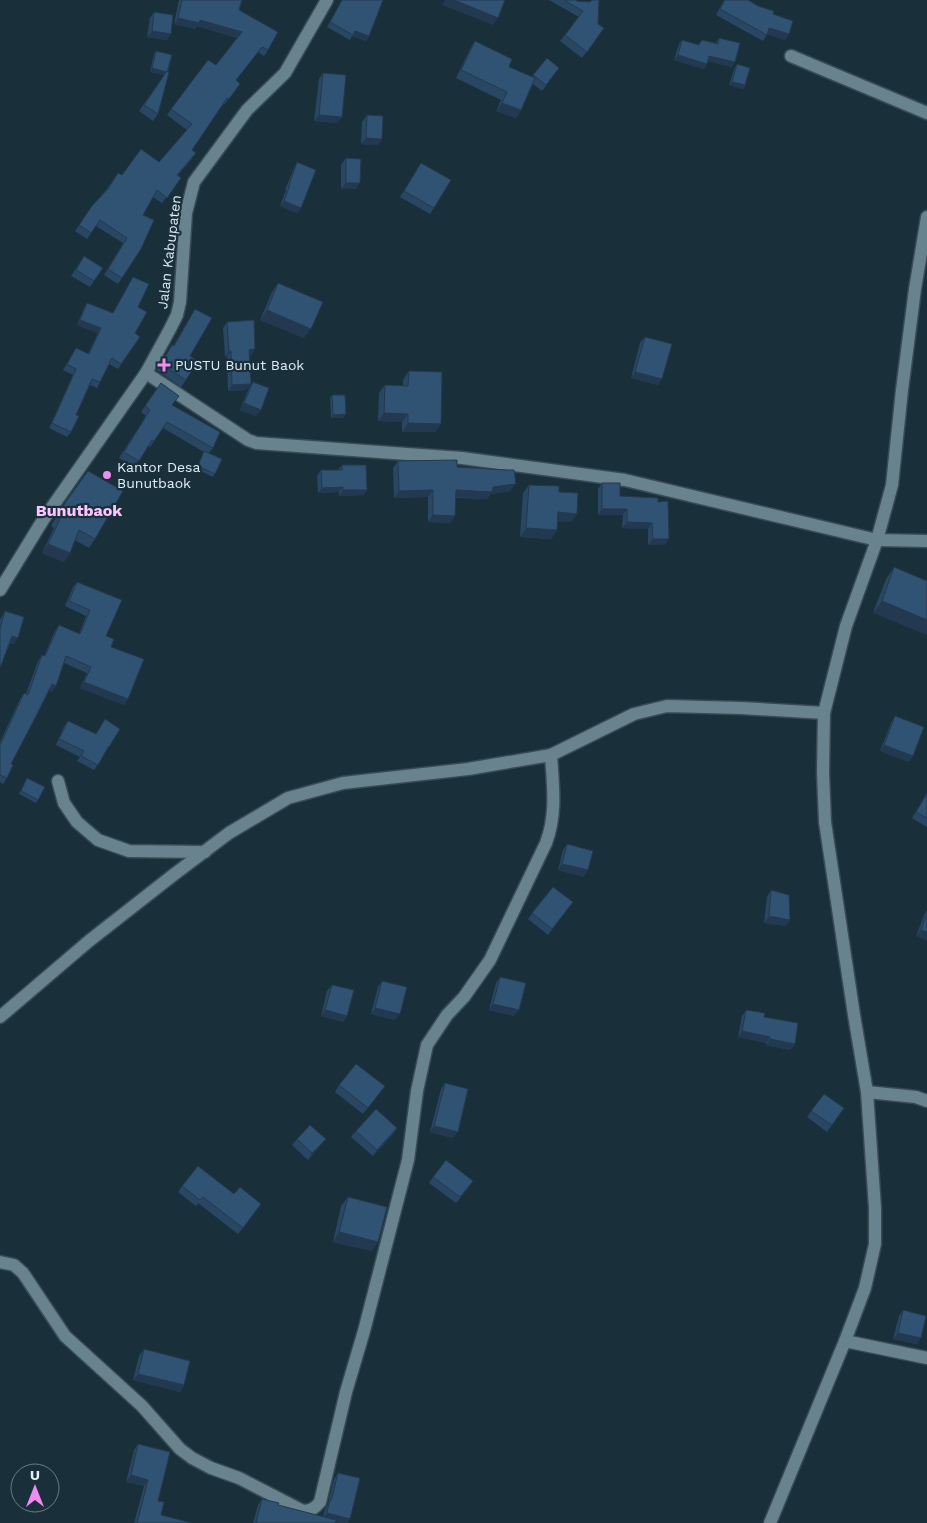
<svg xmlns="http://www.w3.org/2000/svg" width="927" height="1523" viewBox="0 0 927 1523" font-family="'Work Sans',sans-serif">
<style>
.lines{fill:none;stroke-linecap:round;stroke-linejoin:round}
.minor-casing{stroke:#374b54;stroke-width:15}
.tertiary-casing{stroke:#374b54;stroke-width:15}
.minor{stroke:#68828e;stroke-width:12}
.tertiary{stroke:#68828e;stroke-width:12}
.wall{fill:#294763}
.shaded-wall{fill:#223950}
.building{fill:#305273;stroke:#223950}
.poi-dot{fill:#f28af2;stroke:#19303b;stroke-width:2}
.labels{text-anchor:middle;stroke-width:4.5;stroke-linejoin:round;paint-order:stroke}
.street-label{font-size:14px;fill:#dfedf4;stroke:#19303b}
.poi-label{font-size:14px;fill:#dfedf4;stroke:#19303b;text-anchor:start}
.quarter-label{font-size:16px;font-weight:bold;fill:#ffc4fd;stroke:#19303b}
</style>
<rect width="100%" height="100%" fill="#19303b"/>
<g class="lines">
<defs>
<g id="minor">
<polyline points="791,56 927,113"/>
<polyline points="146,373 248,440 256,443 462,458 625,480 877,540 927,541"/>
<polyline points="58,781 64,803 77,822 98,840 129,851 205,852"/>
<polyline points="0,1017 89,941 172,876 229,833 288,798 343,783 468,769 551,755 634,714 667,706 741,708 824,713"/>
<polyline points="867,1092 916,1097 927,1101"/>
<path d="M0 1262 14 1265 23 1273 65 1336 142 1406 180 1449 192 1458 211 1468 239 1478 303 1511C311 1511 315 1508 320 1502L346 1392 364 1331 408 1160 417 1091 427 1045 447 1015 464 997 490 960 546 843C557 814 553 786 551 755"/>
<polyline points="845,1341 927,1358"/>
<polyline points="770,1523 845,1341 865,1288 875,1244 875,1208 867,1092 854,1015 825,822 823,773 824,713 846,626 877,540 892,485 902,390 915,289 927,217"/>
</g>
<polyline id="tertiary" points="0,590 43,520 146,373 170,329 177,315 180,302 186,213 194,182 247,110 285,73 327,0"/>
</defs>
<use href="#minor" class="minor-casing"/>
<use href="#tertiary" class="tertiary-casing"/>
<use href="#minor" class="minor"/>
<use href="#tertiary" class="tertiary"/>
</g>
<g class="wall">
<polygon points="179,0 242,0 239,10 268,50 264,56 258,52 236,80 240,84 224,105 223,104 192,150 192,159 178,175 181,178 162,203 153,197 143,215 141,249 118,284 104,275 123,243 96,226 87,239 75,231 92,206 106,190 118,173 122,175 159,162 187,130 167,115 208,60 216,65 237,38 197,26 195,29 174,24"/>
<polygon points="342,0 383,0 369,36 366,41 352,36 350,40 327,27"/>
<polygon points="549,0 577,0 576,1 598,24 604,28 582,58 560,41 579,17"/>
<polygon points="724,0 748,0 773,14 789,34 785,40 767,34 763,41 716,15"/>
<polygon points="154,12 167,40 147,37 150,18"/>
<polygon points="719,38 732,67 708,61 707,64 704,69 674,60 679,44 682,40 698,45 702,40 716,43"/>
<polygon points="475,41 509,67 532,77 547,58 559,68 542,91 533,84 521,110 516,118 496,111 501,100 456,78 470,49"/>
<polygon points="156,51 172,55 158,114 153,121 139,111 164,75 150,72 154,54"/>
<polygon points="737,64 745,85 743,89 729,85 735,67"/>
<polygon points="323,73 342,117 337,123 314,121 319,79"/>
<polygon points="367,115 382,139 378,145 361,144 362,122"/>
<polygon points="346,158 356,189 341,189 341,165"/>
<polygon points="297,162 301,208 297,213 280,206 286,190 285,190 294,168"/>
<polygon points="421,163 434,208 430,214 400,197"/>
<polygon points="84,256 94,281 90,287 71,276"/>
<polygon points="133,277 138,307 135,333 140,337 118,369 109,364 97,388 90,385 76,415 71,432 67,437 49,428 73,375 63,370 76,348 88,354 98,333 77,325 84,308 87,303 113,313"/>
<polygon points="278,283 304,338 260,320 272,292"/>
<polygon points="195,309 190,356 186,380 181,387 157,370 168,351 172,345 173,346"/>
<polygon points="227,322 251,356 250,356 251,384 246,390 228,391 227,357 225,357 223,328"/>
<polygon points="645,337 658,385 631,378 640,343"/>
<polygon points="409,371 441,424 435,432 402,432 402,422 378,421 379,393 385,385 403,386 403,380"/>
<polygon points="253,382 256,416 240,410 249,388"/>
<polygon points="161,383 172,405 213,448 209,453 215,474 213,477 196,469 204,452 163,428 150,447 148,446 134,467 119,458 146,416 141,412"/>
<polygon points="332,395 344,418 331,418 330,398"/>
<polygon points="398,461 457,467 510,491 491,494 487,499 456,498 455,516 450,523 428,522 428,497 394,498 393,468"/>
<polygon points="342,465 367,490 363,495 339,496 339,492 318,493 317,476 321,470 338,470"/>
<polygon points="88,471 95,539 89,548 75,540 70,553 64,562 42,553 54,528 51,526 61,509"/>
<polygon points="602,483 620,496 658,502 665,545 648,545 648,529 622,528 623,515 598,515 598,489"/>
<polygon points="529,485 559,492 577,514 571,522 557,521 557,530 551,539 520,537 523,493"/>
<polygon points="894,567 927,581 873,613 886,579"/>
<polygon points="77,582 111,647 124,705 80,688 87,673 64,663 52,692 49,690 11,764 7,778 3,784 0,782 0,742 20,699 24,693 26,694 38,661 42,655 44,656 55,631 59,625 79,634 86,616 65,606 73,587"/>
<polygon points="5,611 14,644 10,643 0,668 0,620 1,618"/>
<polygon points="895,716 909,762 880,751 891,723"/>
<polygon points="105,719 109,747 94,770 77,761 80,757 56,745 64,726 68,721 96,734"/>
<polygon points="27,778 38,800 36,803 19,794"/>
<polygon points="927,793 927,827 912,818"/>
<polygon points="567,844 584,877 558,870 563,850"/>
<polygon points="771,890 786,926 764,923 767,897"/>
<polygon points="573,902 548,935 528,919 532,913"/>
<polygon points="927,910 927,940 916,936 925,913"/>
<polygon points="500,977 514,1016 489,1010 496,983"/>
<polygon points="382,981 395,1020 371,1014 378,987"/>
<polygon points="332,985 347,1016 343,1022 321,1016 327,991"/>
<polygon points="746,1010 795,1044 790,1050 766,1045 766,1043 738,1037 742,1016"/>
<polygon points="445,1083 453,1138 430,1132 441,1089"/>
<polygon points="339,1085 385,1086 363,1114 335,1092"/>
<polygon points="824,1094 844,1108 827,1132 807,1117"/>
<polygon points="397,1128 393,1134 373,1156 351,1137 356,1131"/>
<polygon points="297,1139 326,1139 321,1145 308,1160 292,1145"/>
<polygon points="433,1177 469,1187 456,1203 429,1183"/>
<polygon points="182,1186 234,1194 257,1210 238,1234 198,1203 196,1206 178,1192"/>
<polygon points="348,1197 372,1251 333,1242 341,1206"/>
<polygon points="903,1310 917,1344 893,1339 899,1316"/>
<polygon points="144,1349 184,1385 180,1392 133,1380 139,1356"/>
<polygon points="138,1444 158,1501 161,1515 192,1523 134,1523 144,1486 126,1482 134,1450"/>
<polygon points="338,1473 350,1519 347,1523 335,1522 335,1523 253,1523 258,1505 262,1499 278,1505 323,1517 325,1509 328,1504 334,1479"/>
</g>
<g class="shaded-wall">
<polygon points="445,0 454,0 498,18 493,25 442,5"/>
<polygon points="178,18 200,20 242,32 238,38 197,26 195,29 174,24"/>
<polygon points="769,28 789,34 785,40 765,33"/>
<polygon points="152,31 171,34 167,40 147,37"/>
<polygon points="355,31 369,36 366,41 352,36"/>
<polygon points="678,55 707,64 704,69 674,60"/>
<polygon points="709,56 735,62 732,67 706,61"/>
<polygon points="152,68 167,72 165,75 150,72"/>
<polygon points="732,82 745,85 743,89 729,85"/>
<polygon points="502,103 521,110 516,118 496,111"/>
<polygon points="319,115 342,117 337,123 314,121"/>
<polygon points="366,138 382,139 378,145 361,144"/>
<polygon points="196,153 192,159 173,181 177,175"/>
<polygon points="346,183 360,183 356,189 341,189"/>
<polygon points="284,201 301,208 297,213 280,206"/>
<polygon points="267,310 311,329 304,338 260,320"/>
<polygon points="80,320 101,328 98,333 77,325"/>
<polygon points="255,349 251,356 245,356 249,350"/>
<polygon points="229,351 231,351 227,357 225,357"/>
<polygon points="635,372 662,379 658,385 631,378"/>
<polygon points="251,384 246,390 228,391 232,385"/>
<polygon points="244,403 261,410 256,416 240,410"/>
<polygon points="384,413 408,414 402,422 378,421"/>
<polygon points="346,414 344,418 331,418 333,415"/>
<polygon points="408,423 441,424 435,432 402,432"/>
<polygon points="516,484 510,491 491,494 487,499 451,497 456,490"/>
<polygon points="343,487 339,492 318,493 322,488"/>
<polygon points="343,490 367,490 363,495 339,496"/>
<polygon points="433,490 428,497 394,498 399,491"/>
<polygon points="602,509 627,509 623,515 598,515"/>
<polygon points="558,512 577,514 571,522 552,521"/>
<polygon points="433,515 455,516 450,523 428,522"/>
<polygon points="627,522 652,523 648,529 622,528"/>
<polygon points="526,528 557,530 551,539 520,537"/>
<polygon points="653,539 669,539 665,545 648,545"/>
<polygon points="48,544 70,553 64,562 42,553"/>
<polygon points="882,601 927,620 927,635 873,613"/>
<polygon points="12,636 18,638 14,644 8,642"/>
<polygon points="84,682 128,699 124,705 80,688"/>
<polygon points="52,684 56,686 52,692 48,690"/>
<polygon points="884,745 913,756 909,762 880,751"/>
<polygon points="562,864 588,870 584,877 558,870"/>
<polygon points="769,916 790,920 786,926 764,923"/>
<polygon points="921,930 927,932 927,940 916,936"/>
<polygon points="493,1004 519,1010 514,1016 489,1010"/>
<polygon points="375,1008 400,1014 395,1020 371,1014"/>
<polygon points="325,1010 347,1016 343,1022 321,1016"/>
<polygon points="742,1031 770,1037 766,1043 738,1037"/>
<polygon points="770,1039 795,1044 790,1050 766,1045"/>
<polygon points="434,1126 458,1132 453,1138 430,1132"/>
<polygon points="397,1128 393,1134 373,1156 377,1150"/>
<polygon points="326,1139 321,1145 308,1160 312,1153"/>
<polygon points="339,1232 378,1242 372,1251 333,1242"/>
<polygon points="898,1333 921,1338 917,1344 893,1339"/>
<polygon points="138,1374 184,1385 180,1392 133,1380"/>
<polygon points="131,1475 148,1480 144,1486 126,1482"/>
<polygon points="327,1513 350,1519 347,1523 338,1523 322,1519"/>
</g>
<g class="building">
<polygon points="182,0 242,0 239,10 278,32 268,50 262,47 236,80 240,84 229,99 227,98 192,150 196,153 177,175 181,178 167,198 157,190 143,215 154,220 141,249 122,278 108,269 127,238 100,220 91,233 79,225 92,206 108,189 118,173 122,175 141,149 159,162 192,124 171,109 208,60 216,65 242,32 200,20 199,23 178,18"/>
<polygon points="342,0 383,0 369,36 355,31 353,35 330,22"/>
<polygon points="454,0 505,0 498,18"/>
<polygon points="564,0 577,0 576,1 590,2 592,0 599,0 598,24 604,28 587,52 565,35 583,11"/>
<polygon points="725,0 748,0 758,6 774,11 773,14 793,21 789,34 769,28 767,35 720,9"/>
<polygon points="154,12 173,15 171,34 152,31"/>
<polygon points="719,38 740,43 735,62 709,56 707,64 678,55 682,40 699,45 702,40 718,44"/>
<polygon points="475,41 512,59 509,67 535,78 521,110 502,103 507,92 461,70"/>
<polygon points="156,51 172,55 167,72 152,68"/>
<polygon points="547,58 559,68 546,85 533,75"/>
<polygon points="737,64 750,68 745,85 732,82"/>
<polygon points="167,71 169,72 158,114 144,105"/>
<polygon points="323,73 346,75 342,117 319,115"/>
<polygon points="367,115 383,116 382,139 366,138"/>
<polygon points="346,158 361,159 360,183 346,183"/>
<polygon points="297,162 316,170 301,208 284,201 290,185 289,185"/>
<polygon points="421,163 451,180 434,208 404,191"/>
<polygon points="84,256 103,268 94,281 76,270"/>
<polygon points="133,277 149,284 138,307 147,312 135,333 140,337 121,364 112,358 100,382 92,379 76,415 79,416 71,432 52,423 76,369 67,364 76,348 89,354 101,328 80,320 87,303 113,313"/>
<polygon points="278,283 323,302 311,329 267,310"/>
<polygon points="195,309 212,318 190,356 198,361 186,380 161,364 172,345 174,346"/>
<polygon points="254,320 255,349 249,350 251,384 232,385 231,351 229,351 227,322"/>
<polygon points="645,337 672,344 662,379 635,372"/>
<polygon points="409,371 442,372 441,424 408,423 408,414 384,413 385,385 408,386"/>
<polygon points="253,382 269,388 261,410 244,403"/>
<polygon points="161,383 179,396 172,405 220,432 213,448 167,422 154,441 152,440 139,461 124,452 150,410 145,406"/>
<polygon points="332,395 345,395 346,414 333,415"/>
<polygon points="204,451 222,459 215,474 198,466"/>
<polygon points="457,460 457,467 507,470 514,470 516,484 493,487 492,492 456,490 455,516 433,515 433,490 399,491 398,461"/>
<polygon points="342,465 366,465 367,490 343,490 343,487 322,488 321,470 342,470"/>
<polygon points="88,471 123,491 95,539 79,530 70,553 48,544 60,519 57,517 67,500"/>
<polygon points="602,483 620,483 620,496 658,498 658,502 668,501 669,539 653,539 652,523 627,522 627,509 602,509"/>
<polygon points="529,485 559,486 559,492 578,493 577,514 558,512 557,530 526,528"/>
<polygon points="894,567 927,581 927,620 882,601"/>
<polygon points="77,582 122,600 106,636 114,639 111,647 144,659 128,699 84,682 91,667 66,656 56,686 52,684 33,722 11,764 13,765 7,778 0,775 0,745 24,693 28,695 42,655 45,656 59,625 80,634 90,610 69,601"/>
<polygon points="5,611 24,617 18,638 12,636 0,668 0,629"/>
<polygon points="895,716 924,727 913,756 884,745"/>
<polygon points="105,719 120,729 109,747 108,747 98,765 81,756 84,751 59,739 68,721 96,734"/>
<polygon points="27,778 45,787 38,800 21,791"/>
<polygon points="927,793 927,818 916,812"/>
<polygon points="567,844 593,851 588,870 562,864"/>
<polygon points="553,887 573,902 552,929 532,913"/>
<polygon points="771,890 789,895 790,920 769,916"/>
<polygon points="927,913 927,932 921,930"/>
<polygon points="500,977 526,983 519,1010 493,1004"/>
<polygon points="382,981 407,987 400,1014 375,1008"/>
<polygon points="332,985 354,990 347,1016 325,1010"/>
<polygon points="746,1010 765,1013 764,1017 798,1023 795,1044 770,1039 770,1037 742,1031"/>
<polygon points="356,1064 385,1086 368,1108 339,1085"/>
<polygon points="445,1083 468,1089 458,1132 434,1126"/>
<polygon points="824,1094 844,1108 832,1125 811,1111"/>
<polygon points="376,1109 397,1128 377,1150 356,1131"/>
<polygon points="310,1125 326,1139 312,1153 297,1139"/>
<polygon points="446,1160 473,1181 460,1197 433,1177"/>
<polygon points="198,1166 234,1194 240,1187 261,1204 243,1228 203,1197 200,1200 182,1186"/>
<polygon points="348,1197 387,1207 378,1242 339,1232"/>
<polygon points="903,1310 926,1316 921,1338 898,1333"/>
<polygon points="144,1349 190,1361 184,1385 138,1374"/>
<polygon points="138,1444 170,1452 158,1501 164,1502 161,1515 192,1523 137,1523 148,1480 131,1475"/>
<polygon points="338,1473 360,1478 350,1519 327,1513 329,1503 332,1498"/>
<polygon points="262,1499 279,1503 278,1505 336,1520 335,1523 256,1523"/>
</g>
<g class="poi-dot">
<path d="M161.5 357.5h5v5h5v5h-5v5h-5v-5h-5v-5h5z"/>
<circle cx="107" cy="475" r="5"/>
</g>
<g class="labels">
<g class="street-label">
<text transform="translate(169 252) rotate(-83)" y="5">Jalan Kabupaten</text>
</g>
<g class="poi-label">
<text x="175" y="370">PUSTU Bunut Baok</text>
<text x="117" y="472">Kantor Desa<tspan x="117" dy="16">Bunutbaok</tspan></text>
</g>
<g class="quarter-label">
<text x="79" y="516">Bunutbaok</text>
</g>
</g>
<g transform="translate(35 1488)"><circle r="24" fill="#19303b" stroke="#687c85"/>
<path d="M0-4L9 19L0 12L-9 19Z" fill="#f28af2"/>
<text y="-8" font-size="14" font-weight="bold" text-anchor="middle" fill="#dfedf4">U</text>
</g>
</svg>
